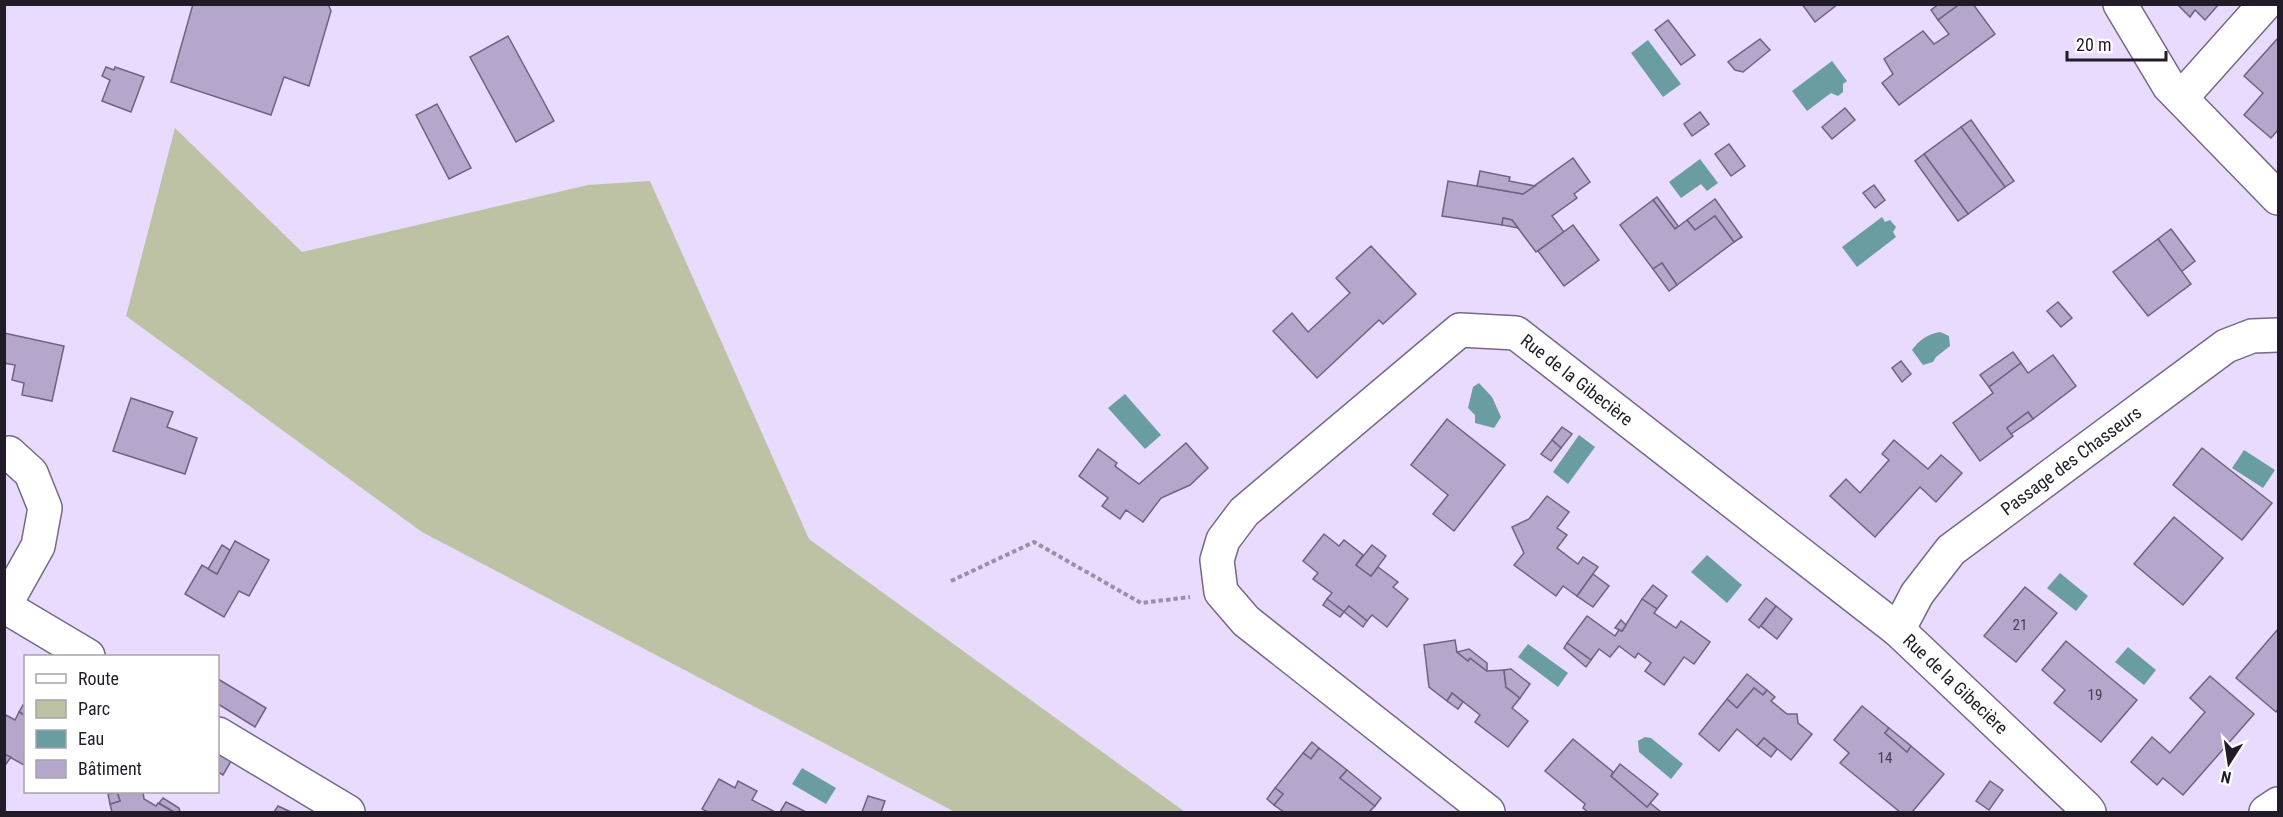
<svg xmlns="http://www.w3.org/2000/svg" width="2283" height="817" viewBox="0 0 2283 817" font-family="'Roboto Condensed',sans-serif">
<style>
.green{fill:#bdc2a5}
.water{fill:#699da2}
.building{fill:#b5a6cc;stroke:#6f6380;stroke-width:1.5}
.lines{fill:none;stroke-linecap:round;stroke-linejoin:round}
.minor-casing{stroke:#756987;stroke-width:36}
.path{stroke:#998fa8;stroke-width:4;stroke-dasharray:4.5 3;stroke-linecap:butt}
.minor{stroke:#fff;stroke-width:33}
.labels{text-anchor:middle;stroke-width:4.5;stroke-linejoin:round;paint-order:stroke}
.number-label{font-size:15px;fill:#463e51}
.street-label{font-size:18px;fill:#211c28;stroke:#fff}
</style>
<rect width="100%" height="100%" fill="#e8dbfd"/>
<polygon class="green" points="175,128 302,252 588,185 650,181 809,539 1185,812 955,812 422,532 126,316"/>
<g class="water">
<polygon points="1648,40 1681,84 1663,97 1631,53"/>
<polygon points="1832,61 1847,81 1843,84 1843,92 1838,96 1831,93 1807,111 1792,91"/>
<polygon points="1700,159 1718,183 1707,191 1701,184 1681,198 1669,182"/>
<polygon points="1882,217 1885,222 1890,220 1896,227 1893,232 1896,237 1857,267 1842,247"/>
<path d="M1940 332 1949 336 1950 346 1936 357 1933 362 1923 365 1912 350C1919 340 1928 334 1940 332Z"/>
<polygon points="1479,383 1492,397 1501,417 1494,428 1475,423 1475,415 1468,408 1473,387"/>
<polygon points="1125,394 1161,435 1145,449 1108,408"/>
<polygon points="1579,435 1595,447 1568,484 1553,472"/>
<polygon points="2244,450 2275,470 2263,488 2232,468"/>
<polygon points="1707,555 1742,585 1727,603 1691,572"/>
<polygon points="2060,573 2088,596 2076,611 2047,588"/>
<polygon points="1528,644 1568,673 1558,687 1518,657"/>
<polygon points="2128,647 2156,670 2144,685 2115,662"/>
<polygon points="1645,737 1651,738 1683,764 1671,779 1639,752 1638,741"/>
<polygon points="802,768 836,788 826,804 792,784"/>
</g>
<g class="building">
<polygon points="193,4 328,4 331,11 309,86 284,77 271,115 171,82"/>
<polygon points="1802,4 1838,4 1815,22"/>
<polygon points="1939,4 1960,4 1938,20 1931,10"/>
<polygon points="1960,4 1973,4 1995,34 1899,105 1882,83 1893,74 1884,59 1923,31 1934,44 1949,34 1938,20"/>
<polygon points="2177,4 2219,4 2205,20 2195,10 2190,17"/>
<polygon points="1668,20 1695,55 1681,65 1655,30"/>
<polygon points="508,36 554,121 516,142 470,57"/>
<polygon points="2278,38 2278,130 2271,138 2244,115 2263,93 2244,76"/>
<polygon points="1760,39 1770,50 1743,72 1735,70 1728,62"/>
<polygon points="106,67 114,70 115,67 144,77 131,112 102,101 110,80 102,76"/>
<polygon points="437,104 471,168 449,179 416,115"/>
<polygon points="1845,108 1855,120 1832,139 1822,127"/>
<polygon points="1700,112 1709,124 1692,136 1684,124"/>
<polygon points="1971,120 2014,181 2005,187 1961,127"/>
<polygon points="1961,127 2005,187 1968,214 1924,154"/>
<polygon points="1729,144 1745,166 1731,176 1715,154"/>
<polygon points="1924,154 1968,214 1958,221 1915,161"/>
<polygon points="1573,158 1590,182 1574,194 1577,198 1552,216 1564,232 1536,252 1512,220 1503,218 1502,225 1442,216 1448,181 1523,194"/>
<polygon points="1480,171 1510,177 1509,181 1535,186 1523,194 1477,186"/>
<polygon points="1874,185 1885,200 1875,208 1863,193"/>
<polygon points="1657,197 1678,226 1675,229 1653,200"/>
<polygon points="1715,199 1742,237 1734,242 1715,216 1695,230 1687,220"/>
<polygon points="1653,200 1675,229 1687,220 1695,230 1715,216 1734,242 1677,285 1662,263 1653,269 1620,225"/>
<polygon points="1503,218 1512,220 1518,228 1502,225"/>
<polygon points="1573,225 1599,260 1564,286 1538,251"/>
<polygon points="2171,229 2195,261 2181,272 2158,239"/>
<polygon points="2158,239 2191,284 2148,316 2113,272"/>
<polygon points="1371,246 1416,294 1383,324 1379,320 1317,378 1273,331 1292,313 1308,332 1350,293 1336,278"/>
<polygon points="1662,263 1677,285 1669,291 1653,269"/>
<polygon points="2058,302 2072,318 2061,327 2047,311"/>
<polygon points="4,333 64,346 52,401 22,395 24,383 12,380 15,365 4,363"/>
<polygon points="2013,352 2021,363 1989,387 1980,375"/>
<polygon points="2053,355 2076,386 2033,419 2028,412 2007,428 2013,436 1980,461 1953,423 1993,393 1989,387 2021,363 2028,373"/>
<polygon points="1901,361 1911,374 1902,382 1892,368"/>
<polygon points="131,398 173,412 167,427 197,438 185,474 113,451"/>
<polygon points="2028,412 2033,419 2011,434 2007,428"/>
<polygon points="1447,419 1505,465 1454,531 1433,514 1448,495 1411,465"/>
<polygon points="1562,427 1572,434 1561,448 1552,440"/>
<polygon points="1552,440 1561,448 1551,461 1541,454"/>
<polygon points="1894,440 1928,469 1941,455 1962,473 1936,502 1920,487 1875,537 1830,496 1846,479 1860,493 1889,460 1882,454"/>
<polygon points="1186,443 1208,468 1190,485 1161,498 1143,522 1126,510 1120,519 1102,506 1108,498 1079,476 1098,449 1117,463 1115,466 1139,484"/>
<polygon points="2202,448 2272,503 2242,540 2173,485"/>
<polygon points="1547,496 1569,512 1557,528 1567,535 1557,548 1578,564 1583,557 1598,567 1577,596 1563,586 1556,596 1514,565 1524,553 1512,527 1529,519"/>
<polygon points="2174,517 2223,558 2183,605 2134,564"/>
<polygon points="1324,534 1339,546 1344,540 1363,555 1356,565 1371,576 1378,567 1398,582 1393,587 1408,599 1387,627 1372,615 1367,621 1349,606 1344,612 1327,599 1332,593 1313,579 1318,573 1303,561"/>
<polygon points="235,541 269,560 249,596 239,591 224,617 185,594 202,565 217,574"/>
<polygon points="222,545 230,550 217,574 208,569"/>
<polygon points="1372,545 1386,556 1371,576 1356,565"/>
<polygon points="1593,574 1609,586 1593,607 1577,596"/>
<polygon points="1653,585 1667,596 1657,609 1642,599"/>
<polygon points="2025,587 2057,613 2016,662 1984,636"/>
<polygon points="1766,598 1776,606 1759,628 1749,620"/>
<polygon points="1327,599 1344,612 1340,617 1323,605"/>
<polygon points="1642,599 1657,609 1654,613 1676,628 1681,621 1710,642 1694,664 1684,657 1664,685 1645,671 1651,663 1638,653 1635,658 1619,646 1610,657 1599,649 1591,660 1567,643 1587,616 1615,636 1619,630 1622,631"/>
<polygon points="1349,606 1367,621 1363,627 1344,612"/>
<polygon points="1776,606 1792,619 1777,639 1761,626"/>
<polygon points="1621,620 1626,625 1622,631 1615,628"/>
<polygon points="2278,629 2278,709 2276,712 2236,678"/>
<polygon points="1455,640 1457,652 1468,661 1470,658 1487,671 1504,670 1506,687 1520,698 1512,708 1528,721 1508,747 1475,722 1480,715 1452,693 1447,701 1429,687 1424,645"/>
<polygon points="2066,641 2137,700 2101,742 2054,703 2065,690 2042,670"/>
<polygon points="1567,643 1591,660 1586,667 1564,648"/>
<polygon points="1469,649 1487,663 1487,671 1470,658 1468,661 1457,652"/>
<polygon points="1511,669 1530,684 1520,698 1506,687 1504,670"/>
<polygon points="1747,674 1767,690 1763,695 1754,688 1737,708 1727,699"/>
<polygon points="2210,676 2254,714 2183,795 2163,778 2157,785 2131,762 2152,737 2170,753 2205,712 2190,698"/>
<polygon points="218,679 266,708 255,727 218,704"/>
<polygon points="1754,688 1763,695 1767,690 1775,697 1771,701 1787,714 1797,714 1798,723 1812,734 1791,760 1764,738 1757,746 1737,729 1719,751 1699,734 1727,699 1737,708"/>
<polygon points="1452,693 1463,702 1458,709 1447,701"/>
<polygon points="23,705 26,707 26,716 19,712"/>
<polygon points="1862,706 1889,728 1885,733 1907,752 1911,746 1944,774 1912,812 1900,812 1840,763 1849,753 1834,740"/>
<polygon points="19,712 26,716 26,766 4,754 4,714 15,720"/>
<polygon points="1889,728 1911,746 1907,752 1885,733"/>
<polygon points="1764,738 1777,749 1771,757 1757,746"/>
<polygon points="1573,739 1613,772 1611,776 1647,807 1650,803 1661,812 1588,812 1583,808 1585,804 1545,771"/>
<polygon points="1312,742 1319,748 1311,759 1303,753"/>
<polygon points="1319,748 1347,770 1340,778 1375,806 1369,812 1284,812 1274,805 1283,794 1275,788 1303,753 1311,759"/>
<polygon points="218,749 233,758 223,775 218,772"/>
<polygon points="4,754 11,757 6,764 4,763"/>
<polygon points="1620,764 1658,794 1647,807 1611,776"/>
<polygon points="1347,770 1381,798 1375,806 1340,778"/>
<polygon points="719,779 735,788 738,781 757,791 752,800 775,812 708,812 702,809"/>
<polygon points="1990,781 2003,790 1989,810 1976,801"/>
<polygon points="1275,788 1283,794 1274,805 1267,799"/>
<polygon points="117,792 143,792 144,799 156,806 158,803 174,812 112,812 110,804 120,801"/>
<polygon points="117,792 120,801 110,804 108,794"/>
<polygon points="868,796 885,801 881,812 862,812"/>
<polygon points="163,798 179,808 180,812 174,812 159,803"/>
<polygon points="786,802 806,812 780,812"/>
<polygon points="278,806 291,812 274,812"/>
</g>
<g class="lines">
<defs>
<g id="minor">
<polyline points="2120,4 2169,86 2278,198"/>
<polyline points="2181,98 2265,4"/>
<polyline points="4,602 10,596 38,546 45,508 31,473 9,453"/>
<polyline points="4,606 88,656"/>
<path id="s1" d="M1898 630 1917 594 1951 550 2226 346 2252 336 2278 335"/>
<polyline points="218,734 348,812"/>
<path id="s2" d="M1488 812 1246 621 1221 592 1217 560 1223 540 1244 512 1460 330 1516 333 1898 630 2086 808 2089 812"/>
<polyline points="2266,812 2278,804"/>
</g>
</defs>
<use href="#minor" class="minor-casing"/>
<polyline class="path" points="951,581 1034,542 1141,603 1190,597"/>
<use href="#minor" class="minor"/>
</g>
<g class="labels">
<g class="number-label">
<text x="2020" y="630">21</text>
<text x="2095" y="700">19</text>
<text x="1885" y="763">14</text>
</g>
<g class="street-label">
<text dy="6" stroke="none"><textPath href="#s2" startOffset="850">Rue de la Gibecière</textPath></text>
<text dy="6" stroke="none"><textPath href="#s1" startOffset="246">Passage des Chasseurs</textPath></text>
<text dy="6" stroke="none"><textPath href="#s2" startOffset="1336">Rue de la Gibecière</textPath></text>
</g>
</g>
<rect width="2283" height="817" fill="none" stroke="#211c28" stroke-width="12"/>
<rect x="24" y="655" width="195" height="138" fill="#ffffff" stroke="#a6a4a9" stroke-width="1.5"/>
<rect x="36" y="674" width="30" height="9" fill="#ffffff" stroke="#a6a4a9" stroke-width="1.5"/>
<text x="78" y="685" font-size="18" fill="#211c28">Route</text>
<rect x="36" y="700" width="30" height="18" fill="#bdc2a5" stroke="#a6a4a9" stroke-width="1.5"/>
<text x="78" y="715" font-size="18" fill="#211c28">Parc</text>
<rect x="36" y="730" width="30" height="18" fill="#699da2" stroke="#a6a4a9" stroke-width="1.5"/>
<text x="78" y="745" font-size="18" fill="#211c28">Eau</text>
<rect x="36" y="760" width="30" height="18" fill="#b5a6cc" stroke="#a6a4a9" stroke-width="1.5"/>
<text x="78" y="775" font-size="18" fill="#211c28">Bâtiment</text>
<g transform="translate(2229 763) rotate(192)" stroke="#ffffff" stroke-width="4.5" paint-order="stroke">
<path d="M0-4.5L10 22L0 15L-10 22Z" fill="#211c28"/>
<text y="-9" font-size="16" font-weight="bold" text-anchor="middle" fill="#211c28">N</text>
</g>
<path d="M2067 51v9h99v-9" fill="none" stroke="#211c28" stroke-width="3"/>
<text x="2076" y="51" font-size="18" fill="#211c28" stroke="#ffffff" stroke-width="4.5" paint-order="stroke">20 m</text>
</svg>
